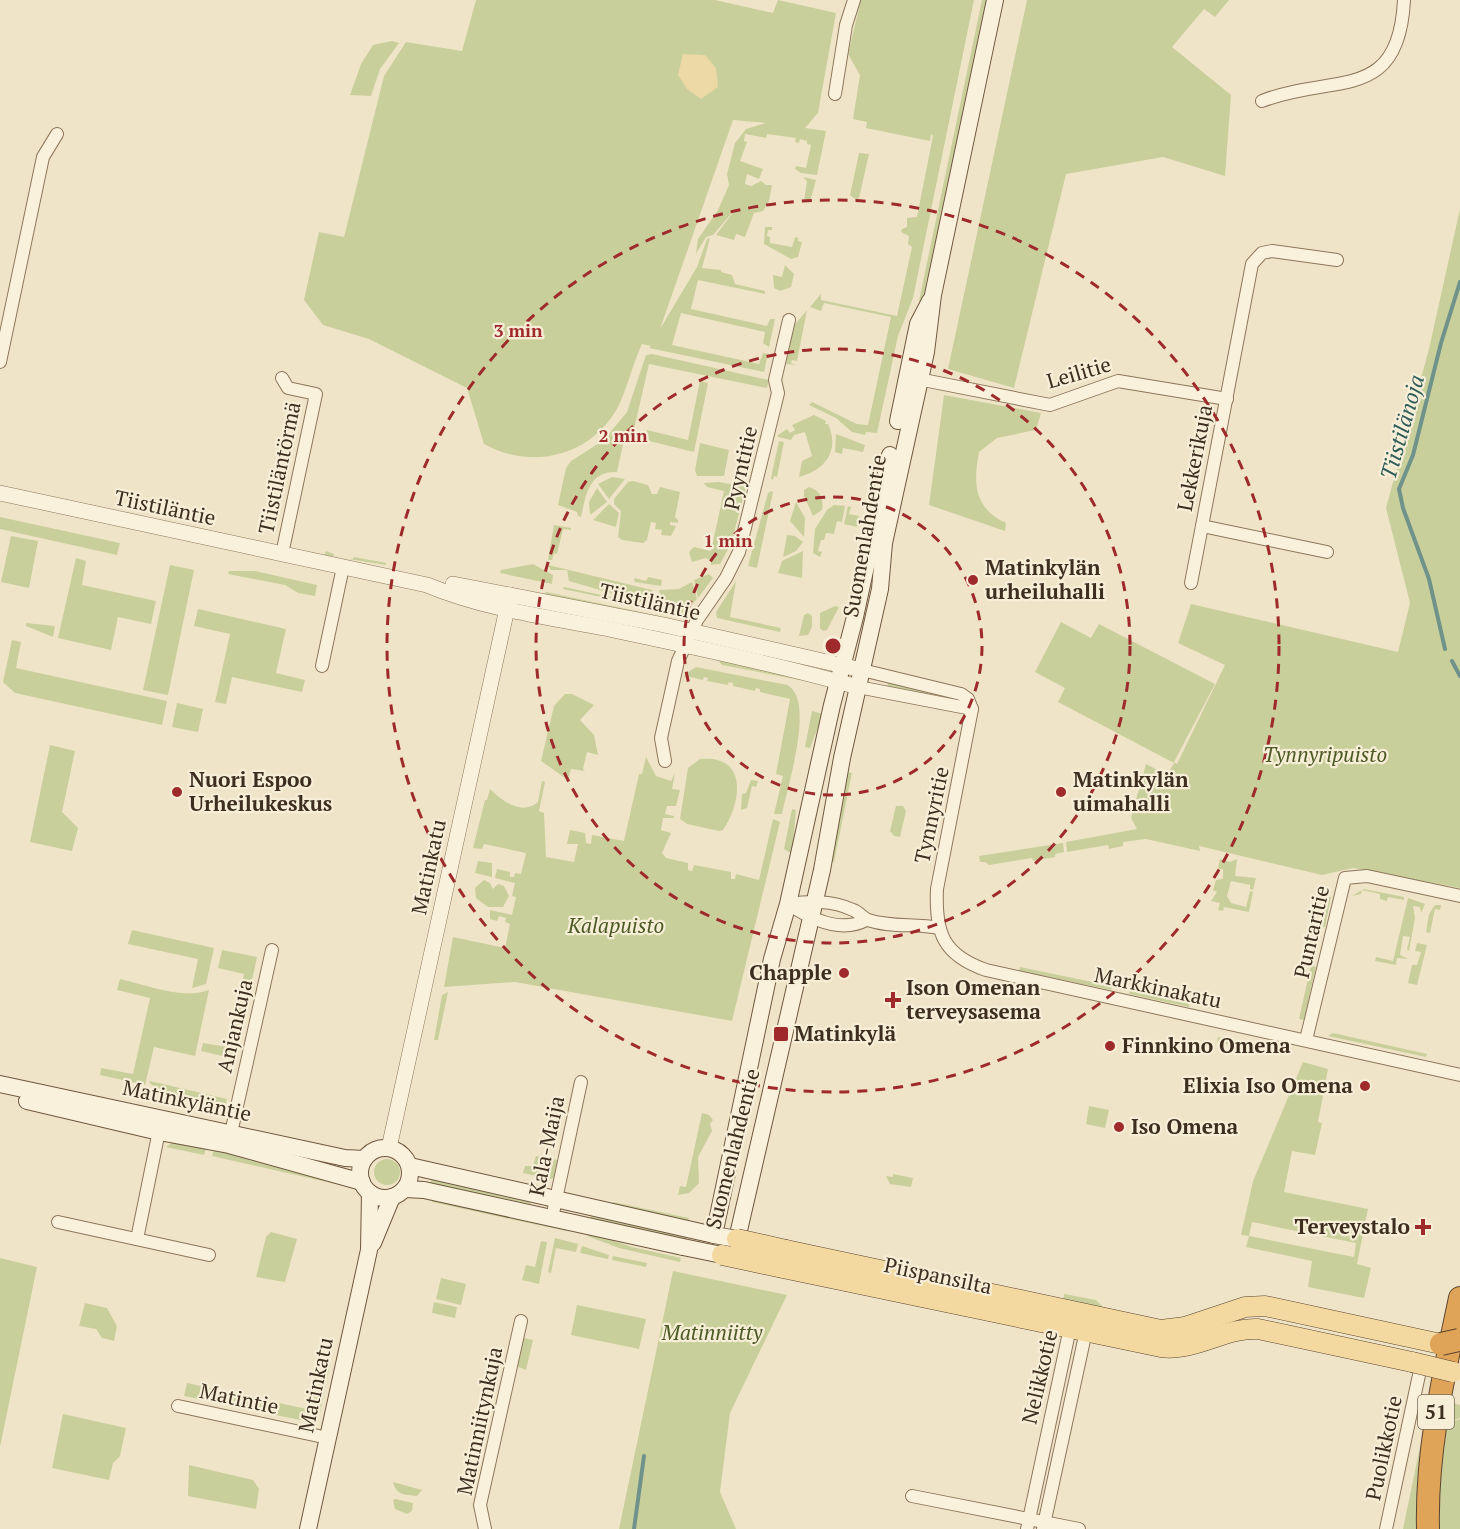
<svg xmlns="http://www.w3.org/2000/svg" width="1460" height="1529" viewBox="0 0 1460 1529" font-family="'PT Serif',serif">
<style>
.green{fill:#c9cf9b;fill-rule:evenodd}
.sand{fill:#ecd9a5}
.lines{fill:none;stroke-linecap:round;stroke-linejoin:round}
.stream{stroke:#6f938a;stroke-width:4}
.minor-casing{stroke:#8d765c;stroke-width:14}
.tertiary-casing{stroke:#8d765c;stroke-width:16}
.secondary-casing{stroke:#6f573f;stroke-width:18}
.primary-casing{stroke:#5b4430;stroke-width:21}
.motorway-casing{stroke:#5b4430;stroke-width:24}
.minor{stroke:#faf1dc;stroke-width:12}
.tertiary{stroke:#faf1dc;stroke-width:15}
.secondary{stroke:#faf1dc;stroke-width:16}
.primary{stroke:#f3d9a0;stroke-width:20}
.motorway{stroke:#e0a458;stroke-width:22}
.secondary-bridge-casing{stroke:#6f573f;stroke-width:18;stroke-linecap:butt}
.primary-bridge-casing{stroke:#5b4430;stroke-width:21;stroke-linecap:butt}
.motorway-bridge-casing{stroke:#5b4430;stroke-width:24;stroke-linecap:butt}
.secondary-bridge{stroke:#faf1dc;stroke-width:16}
.primary-bridge{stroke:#f3d9a0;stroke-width:20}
.motorway-bridge{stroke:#e0a458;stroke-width:22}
.ring{fill:none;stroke:#9e2a2b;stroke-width:3;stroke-dasharray:10 8}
.poi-dot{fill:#9e2a2b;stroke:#f7eed8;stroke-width:2}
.labels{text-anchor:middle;stroke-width:4.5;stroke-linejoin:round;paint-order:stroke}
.shield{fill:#f7eed8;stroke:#756857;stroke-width:1.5}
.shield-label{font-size:20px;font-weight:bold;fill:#3d2e20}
.street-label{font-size:21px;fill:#3d2e20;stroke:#f7eed8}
.poi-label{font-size:21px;font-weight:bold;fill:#3d2e20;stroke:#f7eed8;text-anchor:start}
.park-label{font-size:21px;font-style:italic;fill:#4d5a26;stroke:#f7eed8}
.water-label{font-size:22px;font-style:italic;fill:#2f5d5a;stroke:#f7eed8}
.centre{fill:#9e2a2b;stroke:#f7eed8;stroke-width:3}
.ring-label{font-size:18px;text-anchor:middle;font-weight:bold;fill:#9e2a2b;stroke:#f7eed8;stroke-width:4.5;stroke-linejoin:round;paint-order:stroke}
</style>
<rect width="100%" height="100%" fill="#f0e4c8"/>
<g class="green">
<path d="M476 0H715L773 13 778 0 836 13 818 113 805 128 826 131 817 175 801 173 795 169 796 166 806 168 811 145 807 144V141L800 139 799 143 795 142 796 138 767 134 766 138 745 134 744 141 747 142 740 161 763 169 759 179 747 174 745 184 751 186 761 181 766 185H772L769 201 763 211 754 213 745 237 736 234 734 240 716 235 737 207 713 235 706 237 696 254 698 239 718 210 729 185 727 174 735 143 746 129 766 123 733 120 660 329 697 267 707 239 710 238 702 268 721 270V272L732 275 735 284 765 291V294L698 280 691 309 767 326 770 319H775L769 347 763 343 765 332 681 313 672 345 759 364 763 353 768 354 764 372 649 348 651 346 642 344C633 363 628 385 619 405 593 456 532 471 484 444L467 388 369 339 323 325 304 300 319 232 344 237 384 76 406 42 462 51Z"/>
<polygon points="861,0 974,0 913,298 898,336 877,433 866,432 865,435 852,432 836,418 809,405 812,402 857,424 868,425 891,317 824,303 821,311 810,307 821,294 821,300 897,316 912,247 908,244 909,236 901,232 902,229 907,227 907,218 917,217 933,136 931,134 930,141 866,128 867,122 853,119 860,75 848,54"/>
<polygon points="982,0 987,0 923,302 919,301"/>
<polygon points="1027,0 1229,0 1215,17 1204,9 1172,47 1231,95 1225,176 1163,157 1066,174 1014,388 948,369"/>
<polygon points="392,41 399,43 380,69 371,96 350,95 361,64 373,45"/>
<polygon points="859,153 869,154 859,198 856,200 850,195"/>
<polygon points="803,177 816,180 810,202 804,201 807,181"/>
<polygon points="1460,209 1460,888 1353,868 1322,875 1199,846 1200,851 1146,839 1123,842 1123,846 1109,849 1108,845 1067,852 1066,842 1137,829 1131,818 1146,764 1167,775 1174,763 1058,702 1065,688 1035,672 1061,622 1091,638 1099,624 1215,684 1174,762 1177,764 1225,665 1178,643 1191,604 1398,652 1410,603 1386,508 1429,349"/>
<polygon points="765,227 772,227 772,230 768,230 767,236 770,237 770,243 792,247 795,237 798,238 798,241 802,242 798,257 791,259 764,244"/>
<polygon points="785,265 794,274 791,287 780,291 774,288 773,275 782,277"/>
<polygon points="807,310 797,361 792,360 791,363 797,365 786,364 792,328"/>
<path d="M652 354 769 380 767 388 649 364 632 438 624 440 617 472C588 471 586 496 581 517L578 516 577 512 558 505 566 468 571 461 604 440 627 412 646 355Z"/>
<polygon points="700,381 708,383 694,452 645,440 647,430 688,440"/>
<path d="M944 395 1041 413 1036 430 997 438 979 452C973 484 974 508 1006 523L1005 531 929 505Z"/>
<path d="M814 415 826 421 825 424H828C840 450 826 470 799 477L802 461 812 456 805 432 794 435 791 440 778 437V435L787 429 790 433 795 430 792 425Z"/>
<polygon points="836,434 865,445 863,452 843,448 842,454 835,452"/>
<polygon points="779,441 784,442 777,477 774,476 773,480 771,478"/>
<polygon points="700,443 729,450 724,476 697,476 695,470"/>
<polygon points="612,477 625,479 609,499 598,484"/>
<polygon points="633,481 648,485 652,494 657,494 660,487 680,492 675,517 678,520 678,523 670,522 670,525 676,526 671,536 661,535 662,530 655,529 656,523 651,522 647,540 643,543 622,540 618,537 621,511 614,504 614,499 628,482"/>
<polygon points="719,482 746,487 731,544 720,564 711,565 711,561 706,558 692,562 689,552 694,547 711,551 724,491 707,487 704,483"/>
<path d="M809 487C820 490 824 499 822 510L813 516 804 496V490Z"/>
<polygon points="597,488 607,502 590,515 589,502"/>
<polygon points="771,491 773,492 757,568 748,566 768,493"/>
<polygon points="796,502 805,518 804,537 790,521"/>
<polygon points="609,504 619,513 616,527 593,520"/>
<polygon points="834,505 845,506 842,522 837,521 834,534 826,533 824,540 821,540 818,551 822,552 820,557 813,553 815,529 827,510"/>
<polygon points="848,506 851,507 849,514 859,516 857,527 844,524"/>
<polygon points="0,517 120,543 117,555 0,529"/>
<polygon points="554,525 571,528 571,530 563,529 557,554 554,553 552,560 548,560"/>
<polygon points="787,535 795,536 803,542 796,551 783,557"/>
<polygon points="11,536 38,541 29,588 1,582"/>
<polygon points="326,551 334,554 333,556 352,560 354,557 386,563 386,565 324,555"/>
<polygon points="803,551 802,578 778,573 782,561"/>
<polygon points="76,558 86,561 82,585 156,601 151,624 118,617 111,650 58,638"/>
<polygon points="533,564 553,575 552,584 500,573 501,570"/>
<polygon points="170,565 194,570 168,695 143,690"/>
<polygon points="548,565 652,590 668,611 563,589 564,587 662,608 569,581 567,570 551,570"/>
<polygon points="229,571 255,571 317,585 315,596 298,593 285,585 228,574"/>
<polygon points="709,574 713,578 698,598 694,580"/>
<polygon points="648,577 662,580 661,586 635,582 634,578 646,581"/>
<polygon points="736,581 730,617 781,628 780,632 717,618 716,612"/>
<polygon points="692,582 697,599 684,613 672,611 661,597 659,590 679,589"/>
<polygon points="546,592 659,616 661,617 543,595"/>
<polygon points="835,606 839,607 827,630 823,631 820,628 820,613"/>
<polygon points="198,609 286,629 276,673 305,680 302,692 232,677 226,704 215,702 230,634 194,626"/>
<polygon points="808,613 812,616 812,627 808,635 799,636 804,615"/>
<polygon points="26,623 55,626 53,637 26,626"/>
<polygon points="12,640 21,642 16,668 167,701 162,725 15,693 3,682"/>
<polygon points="717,659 799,678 805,681 722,665"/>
<path d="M696 667 787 685C816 699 787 788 782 814H774L783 776 776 774 790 699 760 692V689L756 688 755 691 733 686V683L729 682 728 685 707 681 708 678 704 677 703 680 685 676 681 686 685 674Z"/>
<polygon points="888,682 943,695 943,697 887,688"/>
<polygon points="565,694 572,694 594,705 580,720 594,735 598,755 587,752 583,769 585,771 571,769 568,780 541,761 554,706"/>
<polygon points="177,703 203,709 198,732 172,727"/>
<polygon points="812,711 823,714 810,748 805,747"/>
<polygon points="50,745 75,751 62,812 78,828 72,851 30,842"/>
<path d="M646 757 656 776 671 781 675 773 672 789 680 790 676 806H667L665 814 674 816V818H663L661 830 671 833 662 853 666 858 688 863V870L692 871 694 865 731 872V879H735L736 874 759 880 773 819 780 822 732 1021 515 982 444 987 453 937 505 948 510 924 505 922 506 918 499 916 497 921 490 919V910L512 915 516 897 512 896 515 883 495 878 497 869 510 872V877H514L515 873 521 874 526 853 484 844 482 849 473 848 485 800H487L490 789C502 801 522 816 538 802L542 781 545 782 539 811 544 813 546 857 574 862 578 844H567L570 830 585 833 586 843 591 844 592 835 624 841 639 774H642Z"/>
<path d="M700 759C748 754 742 802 723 830L719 831 687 824 680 819 688 768Z"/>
<polygon points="846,772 852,773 834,862 829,861"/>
<polygon points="751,780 758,781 756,787 752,786 747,808 741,810 742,794 746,793"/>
<polygon points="896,806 903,806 906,811 900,837 894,836 890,831"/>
<polygon points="792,809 796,810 792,854 784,849"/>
<polygon points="1063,843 1064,852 1055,854 1055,857 1033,861 1032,858 989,865 985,862 980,862 979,856"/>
<polygon points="1220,859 1230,862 1237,859 1235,876 1256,878 1253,890 1250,889 1250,885 1231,881 1227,896 1231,903 1246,907 1250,891 1253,892 1249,912 1224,907 1223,911 1218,910 1220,903 1211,901 1217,892 1213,890 1216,880 1223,879 1223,869 1218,869"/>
<polygon points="478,861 492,863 492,877 475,873"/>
<polygon points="484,880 490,883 493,889 498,884 504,886 509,896 503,907 488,907 476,898 475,888"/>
<polygon points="1364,889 1404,897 1404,900 1388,897 1387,901 1380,899 1380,894 1362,890 1361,894 1352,896"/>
<polygon points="1328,897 1331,897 1325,927 1319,926 1324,900"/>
<polygon points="1408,898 1425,904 1421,913 1420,907 1413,906 1415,918 1409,951 1407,949 1410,937 1403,936 1400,955 1408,959 1397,958 1396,965 1375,961 1376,957 1393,961"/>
<polygon points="1435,905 1441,905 1440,910 1435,909 1430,933 1426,932 1429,914"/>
<polygon points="132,930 214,948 206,984 192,988 198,959 128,944"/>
<polygon points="1417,943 1427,945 1417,985 1408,983 1412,965 1417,965 1421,952 1415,951"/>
<polygon points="222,950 257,957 235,1059 201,1051 203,1043 228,1047 244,974 218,968"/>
<polygon points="1311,965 1316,967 1315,971 1304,1020 1299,1019"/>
<polygon points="1020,967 1112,986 1111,990 1019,971"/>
<path d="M120 979C147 985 183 1000 209 990L195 1056 154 1047 145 1085 100 1075 101 1068 133 1074 150 998 117 990Z"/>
<polygon points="1130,990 1190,1003 1189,1007 1129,994"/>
<polygon points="448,992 438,1040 434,1040 442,995"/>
<polygon points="1333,1033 1427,1054 1426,1057 1328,1036"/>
<polygon points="1218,1037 1243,1042 1242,1047 1217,1042"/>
<path d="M1303 1062 1328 1069 1318 1122 1322 1123 1315 1155 1292 1151 1284 1192 1368 1209 1357 1264 1371 1268 1364 1298 1308 1287 1312 1261 1246 1247 1249 1236 1241 1235 1253 1181ZM1252 1222 1356 1243 1354 1257 1249 1236Z"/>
<polygon points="150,1081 227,1099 225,1107 173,1096 149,1083"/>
<polygon points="1089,1106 1109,1110 1105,1128 1086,1124"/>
<polygon points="702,1113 709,1115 713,1120 710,1124 712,1131 698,1157 699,1183 689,1193 678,1195 680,1186 686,1187"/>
<polygon points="176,1140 207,1145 204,1155 166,1147"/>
<polygon points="215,1147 337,1178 336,1184 212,1156"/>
<polygon points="536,1156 557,1160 555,1177 551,1179 523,1173 525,1166 533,1166"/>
<circle cx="387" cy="1172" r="13"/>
<polygon points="893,1174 913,1178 911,1187 890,1184 886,1176 893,1177"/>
<polygon points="432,1176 472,1189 530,1202 531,1204 430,1184"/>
<polygon points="433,1198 567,1227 566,1231 432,1202"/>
<polygon points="613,1202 689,1218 688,1222 612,1206"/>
<polygon points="591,1215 685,1235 685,1239 590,1219"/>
<polygon points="271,1232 297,1239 285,1282 256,1277 266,1237"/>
<polygon points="588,1232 632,1247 681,1258 680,1262 619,1248 587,1236"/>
<polygon points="555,1238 578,1244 576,1252 556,1248 551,1273 548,1272"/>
<polygon points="541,1241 547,1242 539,1284 522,1280 526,1265 535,1267"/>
<polygon points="582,1246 609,1255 608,1259 580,1253"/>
<polygon points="613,1256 647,1263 646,1267 612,1260"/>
<polygon points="0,1258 37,1267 0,1447"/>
<polygon points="673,1271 787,1295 730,1413 720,1492 736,1529 619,1529"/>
<polygon points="441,1278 466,1284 461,1305 436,1299"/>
<polygon points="1064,1294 1096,1300 1103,1307 1156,1319 1063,1302"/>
<polygon points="434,1302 457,1307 455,1318 432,1313"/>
<polygon points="85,1303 107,1308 117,1326 114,1341 102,1338 96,1329 79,1326"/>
<polygon points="577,1305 646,1319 639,1349 571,1335"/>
<polygon points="524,1338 533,1340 526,1370 516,1366"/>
<polygon points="328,1363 330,1365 320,1413 315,1420 305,1421 184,1396 187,1383 311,1410 323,1365"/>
<polygon points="1430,1395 1460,1405 1460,1418 1450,1422 1428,1399"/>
<polygon points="63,1414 126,1428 120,1456 113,1463 109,1480 52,1468"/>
<polygon points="1460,1419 1460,1529 1434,1529 1445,1425"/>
<polygon points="1420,1447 1424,1448 1422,1529 1403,1529"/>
<polygon points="189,1465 253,1480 259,1489 256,1509 188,1496"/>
<path d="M393 1482 422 1490 417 1496C406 1494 397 1497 393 1482Z"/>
<polygon points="395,1499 413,1503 412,1511 407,1514 395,1509 393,1500"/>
</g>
<polygon class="sand" points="683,54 705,55 716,68 718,87 701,99 687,89 678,75"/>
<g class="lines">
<g class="stream">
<polyline points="1445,649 1429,579 1403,508 1399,489 1413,455 1441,343 1460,282"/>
<polyline points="1452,661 1460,676"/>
<polyline points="634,1529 644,1456"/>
</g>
<defs>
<g id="minor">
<polyline points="835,94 846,25 854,0"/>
<path d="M1262 101C1334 73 1399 104 1404 0"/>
<polyline points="0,362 43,157 57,134"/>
<polyline points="913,378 1050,405 1118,381 1227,399"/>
<polyline points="1327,552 1202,526 1252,264 1262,253 1272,251 1337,260"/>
<polyline points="282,554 316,394 288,388 282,378"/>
<polyline points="1191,583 1202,526"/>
<polyline points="322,666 343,567"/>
<path d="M862 670 961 694 968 699 972 709 937 889C935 933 943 955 986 970L1460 1075"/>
<polyline points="858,687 972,709"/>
<polyline points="665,761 661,738 678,661 697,620 726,578 739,552 778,393 775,380 789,320"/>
<path d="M788 904C810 901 832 900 853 910 859 912 863 918 868 920 892 928 915 923 939 928"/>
<path d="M788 904C809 918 840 934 866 920"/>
<polyline points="1306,1040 1345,878 1367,876 1460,896"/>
<polyline points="229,1142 272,950"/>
<polyline points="552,1218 581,1082"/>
<polyline points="58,1222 209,1255"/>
<polyline points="137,1239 160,1126"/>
<polyline points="178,1406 328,1438"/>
<polyline points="912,1496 1079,1529"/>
<polyline points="485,1529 480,1505 521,1321"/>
<polyline points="1027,1529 1070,1328 1073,1323"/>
<polyline points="1043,1529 1086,1331 1084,1325"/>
<polyline points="1386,1529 1419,1375"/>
</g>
<g id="tertiary">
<path d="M0 493 427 585C482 608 545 617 604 628 689 646 775 664 858 687"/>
<polyline points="453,584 664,625 862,670"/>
<polyline points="389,1148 510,595"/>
</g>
<g id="secondary">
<polyline points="898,421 918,324 930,301"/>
<polyline points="0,1084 345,1158 364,1159"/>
<polyline points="27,1101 159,1132 229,1145 362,1182"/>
<circle cx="385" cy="1173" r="25"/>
<polyline points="410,1166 714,1235 772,959 788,904 832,705 855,617 890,455"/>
<polyline points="405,1189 424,1190 683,1247"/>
<polyline points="373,1243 392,1197"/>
<polyline points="730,1247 737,1239 822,870 842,758 880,589 884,543 926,352 933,295 995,0"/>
<polyline points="308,1529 369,1250 370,1193"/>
</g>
<g id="primary">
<polyline points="786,1250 1161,1330 1185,1327 1245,1307 1265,1306 1441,1344"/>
<path d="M783 1268 1161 1347C1194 1352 1225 1327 1258 1329L1412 1362"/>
</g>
<path id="motorway" d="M1428 1529C1426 1450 1444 1374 1460 1298"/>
</defs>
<use href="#minor" class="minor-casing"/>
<use href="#tertiary" class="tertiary-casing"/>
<use href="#secondary" class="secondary-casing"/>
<use href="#primary" class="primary-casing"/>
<use href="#motorway" class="motorway-casing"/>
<use href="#minor" class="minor"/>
<use href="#tertiary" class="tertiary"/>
<use href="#secondary" class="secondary"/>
<use href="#primary" class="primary"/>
<use href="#motorway" class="motorway"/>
<defs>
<g id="secondary-bridge">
<polyline points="714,1235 737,1239"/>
<polyline points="683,1247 722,1255"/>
</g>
<g id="primary-bridge">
<polyline points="737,1239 786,1250"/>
<polyline points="722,1255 783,1268"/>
<polyline points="1412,1362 1453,1372"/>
</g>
<polyline id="motorway-bridge" points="1441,1344 1459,1340"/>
</defs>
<use href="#secondary-bridge" class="secondary-bridge-casing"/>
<use href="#primary-bridge" class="primary-bridge-casing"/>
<use href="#motorway-bridge" class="motorway-bridge-casing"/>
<use href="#secondary-bridge" class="secondary-bridge"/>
<use href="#primary-bridge" class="primary-bridge"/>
<use href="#motorway-bridge" class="motorway-bridge"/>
</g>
<g class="ring">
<circle cx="833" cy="646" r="149"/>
<circle cx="833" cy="646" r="297"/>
<circle cx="833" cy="646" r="446"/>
</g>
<g class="poi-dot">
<circle cx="973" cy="580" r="6"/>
<circle cx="177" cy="792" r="6"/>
<circle cx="1061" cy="792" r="6"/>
<circle cx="844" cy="973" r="6"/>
<path d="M890 991h6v6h6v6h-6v6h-6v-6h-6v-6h6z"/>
<rect x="773" y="1026" width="16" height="16" rx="3"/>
<circle cx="1110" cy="1046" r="6"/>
<circle cx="1365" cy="1086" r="6"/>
<circle cx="1119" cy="1127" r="6"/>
<path d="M1420 1218h6v6h6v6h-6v6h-6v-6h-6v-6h6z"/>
</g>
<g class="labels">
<rect class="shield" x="1418" y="1395" width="36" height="34" rx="4.5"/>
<g class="shield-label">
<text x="1436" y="1419">51</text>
</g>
<g class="street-label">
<text transform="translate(1079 373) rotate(-16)" y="7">Leilitie</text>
<text transform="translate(1195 458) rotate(-79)" y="7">Lekkerikuja</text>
<text transform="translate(280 468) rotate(-78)" y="7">Tiistiläntörmä</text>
<text transform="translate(741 468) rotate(-77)" y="7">Pyyntitie</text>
<text transform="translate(165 508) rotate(12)" y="7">Tiistiläntie</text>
<text transform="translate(865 536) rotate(-80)" y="7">Suomenlahdentie</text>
<text transform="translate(650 602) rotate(13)" y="7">Tiistiläntie</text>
<text transform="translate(932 815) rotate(-78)" y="7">Tynnyritie</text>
<text transform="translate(429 867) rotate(-78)" y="7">Matinkatu</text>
<text transform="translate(1312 932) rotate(-77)" y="7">Puntaritie</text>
<text transform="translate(1158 988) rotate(12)" y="7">Markkinakatu</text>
<text transform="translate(235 1026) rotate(-77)" y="7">Anjankuja</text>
<text transform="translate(187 1101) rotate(12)" y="7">Matinkyläntie</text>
<text transform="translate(547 1146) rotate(-78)" y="7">Kala-Maija</text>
<text transform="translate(733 1149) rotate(-76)" y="7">Suomenlahdentie</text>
<text transform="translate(938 1276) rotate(12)" y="7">Piispansilta</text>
<text transform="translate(1040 1377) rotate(-77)" y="7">Nelikkotie</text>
<text transform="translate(316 1385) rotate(-78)" y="7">Matinkatu</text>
<text transform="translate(239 1399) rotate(12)" y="7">Matintie</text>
<text transform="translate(480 1421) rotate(-78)" y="7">Matinniitynkuja</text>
<text transform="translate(1384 1448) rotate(-78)" y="7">Puolikkotie</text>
</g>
<g class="poi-label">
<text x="985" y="575">Matinkylän<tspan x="985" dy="24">urheiluhalli</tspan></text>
<text x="189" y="787">Nuori Espoo<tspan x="189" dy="24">Urheilukeskus</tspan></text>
<text x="1073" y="787">Matinkylän<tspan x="1073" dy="24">uimahalli</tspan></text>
<text x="832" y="980" text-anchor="end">Chapple</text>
<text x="906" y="995">Ison Omenan<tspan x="906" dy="24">terveysasema</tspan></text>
<text x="794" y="1041">Matinkylä</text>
<text x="1122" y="1053">Finnkino Omena</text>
<text x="1353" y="1093" text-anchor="end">Elixia Iso Omena</text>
<text x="1131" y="1134">Iso Omena</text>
<text x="1410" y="1234" text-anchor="end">Terveystalo</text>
</g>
<g class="park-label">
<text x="1325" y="762">Tynnyripuisto</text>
<text x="616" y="933">Kalapuisto</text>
<text x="712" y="1340">Matinniitty</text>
</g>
<g class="water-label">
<text transform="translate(1402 427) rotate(-74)" y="8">Tiistilänoja</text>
</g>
</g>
<circle cx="833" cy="646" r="9" class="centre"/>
<g class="ring-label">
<text x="518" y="337">3 min</text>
<text x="623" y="442">2 min</text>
<text x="728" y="547">1 min</text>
</g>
</svg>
